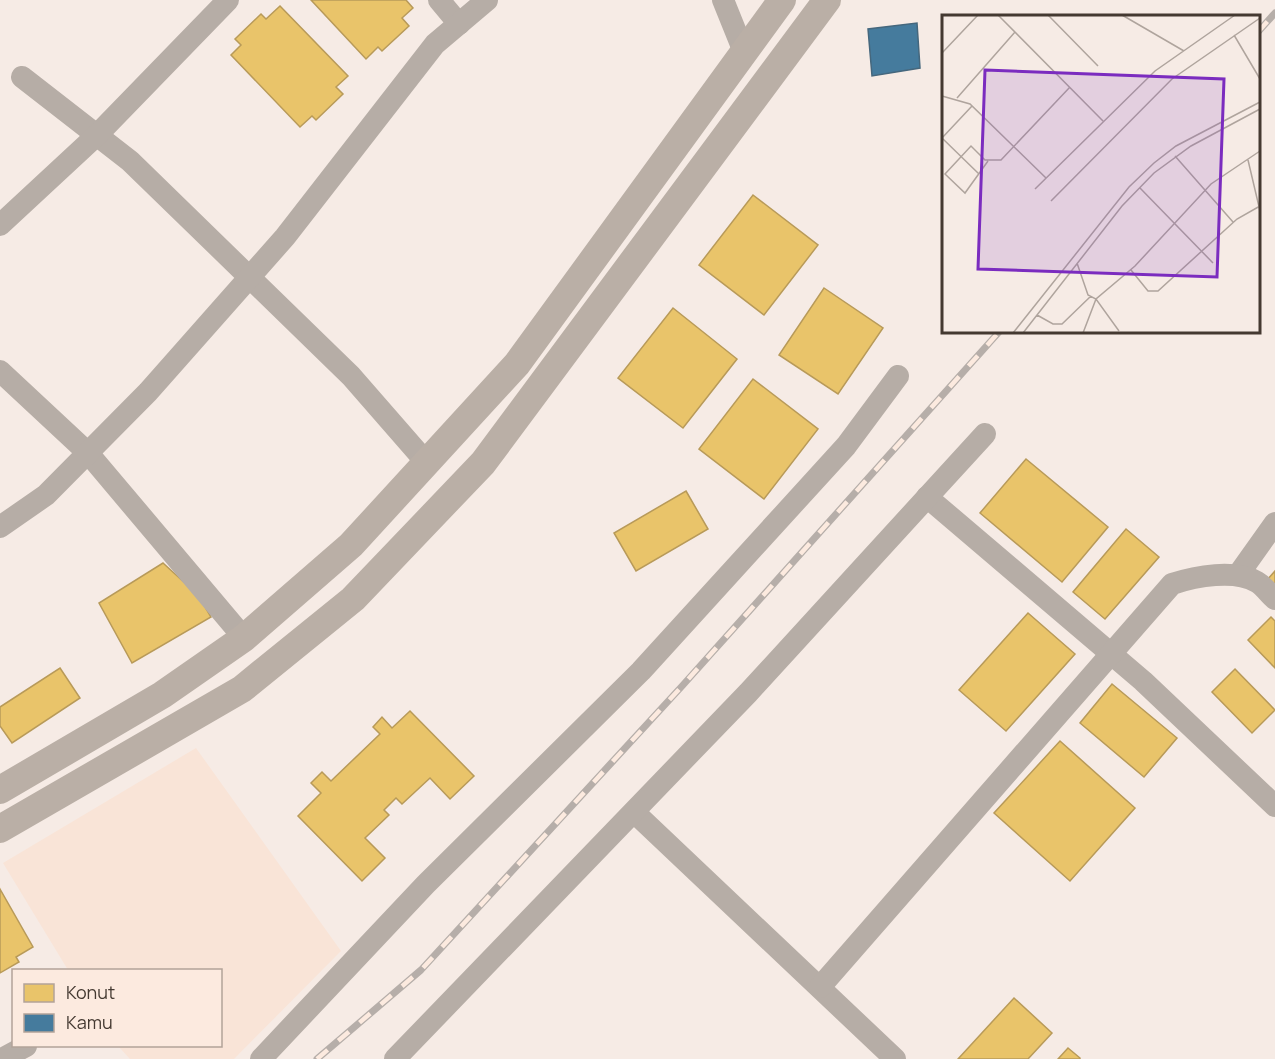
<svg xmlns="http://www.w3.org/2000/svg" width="1275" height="1059" viewBox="0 0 1275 1059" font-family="Manrope,sans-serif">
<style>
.built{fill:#f9e4d7}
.homes{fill:#e9c46a;stroke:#b89a59;stroke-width:1.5}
.public{fill:#457b9d;stroke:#45677d;stroke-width:1.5}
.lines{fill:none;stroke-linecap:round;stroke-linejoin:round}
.minor{stroke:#b6ada6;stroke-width:22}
.major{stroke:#baafa6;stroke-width:28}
.rail-casing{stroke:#b6aea9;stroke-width:7}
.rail{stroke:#fceadf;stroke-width:4.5;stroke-dasharray:14;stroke-linecap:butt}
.inset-road{fill:none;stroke:#afa49d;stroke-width:1.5}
.view{fill:#7b2cbf;fill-opacity:0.15;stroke:#7b2cbf;stroke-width:3}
.inset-edge{fill:none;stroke:#443931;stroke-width:3}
</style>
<rect width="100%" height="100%" fill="#f6ebe5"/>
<polygon class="built" points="196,748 341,951 234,1059 130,1059 118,1046 220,1046 220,970 68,970 3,863"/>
<g class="homes">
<polygon points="311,0 406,0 413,8 402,18 409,26 382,51 378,47 366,59"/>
<polygon points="280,6 348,76 336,87 343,94 316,120 312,116 300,127 231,55 241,45 235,39 261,14 266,19"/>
<polygon points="753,195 818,245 764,315 699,265"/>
<polygon points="824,288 883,328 838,394 779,355"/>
<polygon points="673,308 737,359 683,428 618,378"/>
<polygon points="753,379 818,429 764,499 699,449"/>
<polygon points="1026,459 1108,527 1062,582 980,513"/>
<polygon points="686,491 708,529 636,571 614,533"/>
<polygon points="1126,529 1159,557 1105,619 1073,592"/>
<polygon points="163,563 198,595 211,617 132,663 99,603"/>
<polygon points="1275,571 1275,588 1267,580"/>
<polygon points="1028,613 1075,654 1006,731 959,690"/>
<polygon points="1271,617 1275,621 1275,668 1248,640"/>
<polygon points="60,668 80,698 12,743 0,726 0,707"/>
<polygon points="1235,669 1275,710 1252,733 1212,692"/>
<polygon points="1112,684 1177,738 1144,777 1080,723"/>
<polygon points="410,711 474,776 450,799 430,778 402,804 396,798 384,810 389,815 365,838 385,858 362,881 298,816 321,793 311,783 322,772 331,781 380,734 373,727 382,717 392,728"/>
<polygon points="1060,741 1135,808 1070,881 994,813"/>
<polygon points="0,889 33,947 16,957 19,962 0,973"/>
<polygon points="1014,998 1052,1033 1028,1059 958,1059"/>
<polygon points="1068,1048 1080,1058 1080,1059 1058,1059"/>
</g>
<polygon class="public" points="917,23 920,68 872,76 868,29"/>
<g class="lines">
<g class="minor">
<polyline points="439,0 459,24"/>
<polyline points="723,0 744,52"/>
<polyline points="22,77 130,161 351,376 426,462"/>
<polyline points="0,225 97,135 228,0"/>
<polyline points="0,371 88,453 244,638"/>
<polyline points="927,497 1143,681 1275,806"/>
<polyline points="0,527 46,495 148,392 285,237 435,44 487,0"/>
<polyline points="1238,575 1275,523"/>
<polyline points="634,812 895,1059"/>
<path d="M820 987 1172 584C1196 576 1235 569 1257 582 1264 586 1269 594 1275 599"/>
<polyline points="2,1059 26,1046"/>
<polyline points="261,1059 426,884 641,671 846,446 898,376"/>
<polyline points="395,1059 748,693 985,434"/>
</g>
<g class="major">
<polyline points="0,790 162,695 244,638 351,545 517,364 782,0"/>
<polyline points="0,829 242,689 353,599 483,463 827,0"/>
</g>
<defs>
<g id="rail">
<polyline points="1258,32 1275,13"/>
<polyline points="317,1059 421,970 683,685 999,332"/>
</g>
</defs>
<use href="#rail" class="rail-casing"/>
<use href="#rail" class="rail"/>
</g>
<g transform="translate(942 15)">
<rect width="318" height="318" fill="#f6ebe5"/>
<path class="inset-road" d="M56 0 161 106M106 0 156 51M180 0 242 36M292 20 318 64M0 38 36 0M0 81 28 89 104 163M15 83 73 17M0 123 37 159M0 123 30 91M233 141 291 207M306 145 318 196M46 146 23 178 3 159 29 131 43 145H59L128 72M198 173 271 248M93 174 213 56 293 0M109 186 230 64 318 3M135 248 146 280 154 284 177 316M189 255 206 276H216L295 204 318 191M95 300 111 309H120L149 281M71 318 187 172 212 148 234 131 318 87M81 318 180 191 212 158 249 131 318 94M141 318 154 284 193 251 269 169 318 136"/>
<path class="view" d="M43 55 282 64 275 262 36 254Z"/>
<rect width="318" height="318" class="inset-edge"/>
</g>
<rect x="12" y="969" width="210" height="78" fill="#fceadf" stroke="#b2a399" stroke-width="1.5"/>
<rect x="24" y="984" width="30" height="18" fill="#e9c46a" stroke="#b2a399" stroke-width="1.5"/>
<text x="66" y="999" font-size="18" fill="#443931">Konut</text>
<rect x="24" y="1014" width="30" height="18" fill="#457b9d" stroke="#b2a399" stroke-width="1.5"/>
<text x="66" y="1029" font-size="18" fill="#443931">Kamu</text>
</svg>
